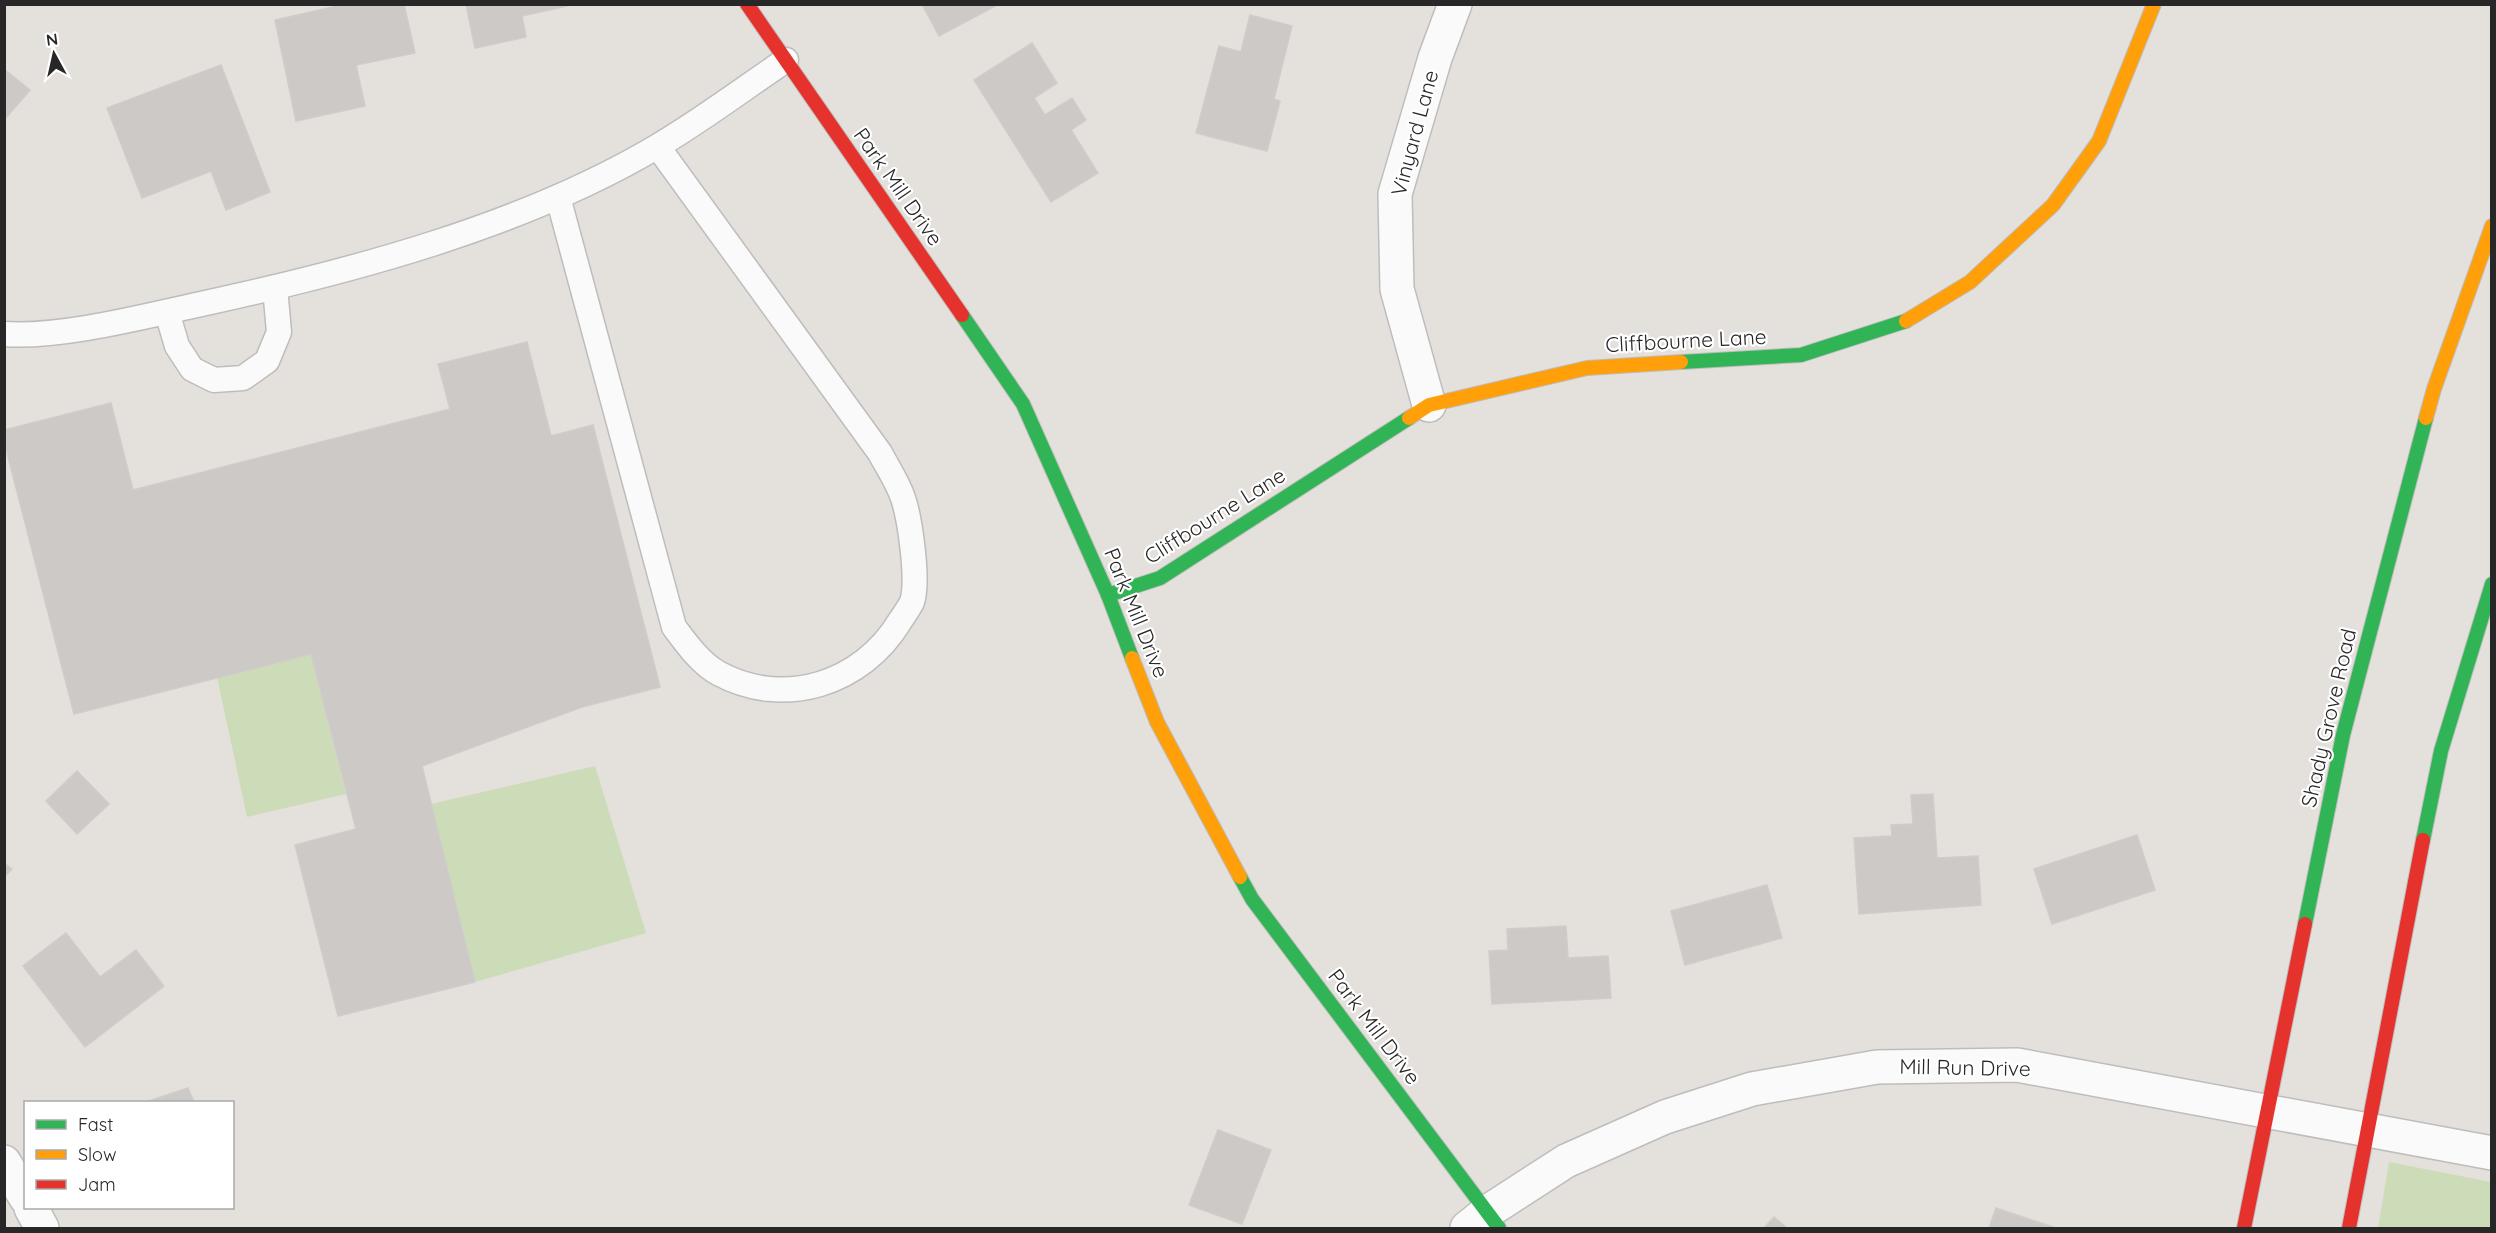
<svg xmlns="http://www.w3.org/2000/svg" width="2496" height="1233" viewBox="0 0 2496 1233" font-family="Quicksand,sans-serif">
<style>
.green{fill:#ccdcb8}
.building{fill:#ccc9c6;stroke:#cfccc9;stroke-width:1.5}
.lines{fill:none;stroke-linecap:round;stroke-linejoin:round}
.lane-casing{stroke:#bebdbd;stroke-width:27}
.street-casing{stroke:#bebdbd;stroke-width:36}
.fast-casing{stroke:#bebdbd;stroke-width:16}
.slow-casing{stroke:#bebdbd;stroke-width:16}
.jam-casing{stroke:#bebdbd;stroke-width:16}
.lane{stroke:#fbfafa;stroke-width:24}
.street{stroke:#fbfafa;stroke-width:33}
.fast{stroke:#30b455;stroke-width:14}
.slow{stroke:#ff9f0a;stroke-width:14}
.jam{stroke:#e5322d;stroke-width:14}
.labels{text-anchor:middle;stroke-width:4.5;stroke-linejoin:round;paint-order:stroke}
.street-label{font-size:21px;fill:#272727;stroke:#fff}
</style>
<rect width="100%" height="100%" fill="#e4e0dc"/>
<g class="green">
<polygon points="311,654 346,794 247,817 217,677"/>
<polygon points="595,766 646,933 475,982 431,804"/>
<polygon points="2389,1162 2491,1182 2491,1228 2378,1228"/>
</g>
<g class="building">
<polygon points="404,4 415,53 356,65 365,106 296,121 275,20 346,4"/>
<polygon points="466,4 576,4 522,16 526,37 475,48"/>
<polygon points="922,4 997,4 997,5 939,36"/>
<polygon points="1250,15 1292,26 1274,99 1280,101 1267,151 1196,133 1219,46 1241,52"/>
<polygon points="1032,43 1057,83 1034,98 1045,115 1072,98 1086,120 1071,130 1098,173 1051,202 974,80"/>
<polygon points="221,65 270,192 226,210 211,171 142,198 107,108"/>
<polygon points="4,69 30,90 4,120"/>
<polygon points="527,342 551,436 593,425 660,687 582,707 422,766 475,982 338,1016 295,845 356,829 311,654 74,714 4,441 4,430 111,403 133,490 450,409 438,364"/>
<polygon points="77,771 109,804 77,834 46,801"/>
<polygon points="1933,794 1937,858 1978,856 1981,905 1859,914 1854,838 1892,836 1891,825 1913,824 1911,795"/>
<polygon points="2137,835 2155,890 2052,924 2034,869"/>
<polygon points="4,863 12,869 4,877"/>
<polygon points="1767,885 1782,938 1685,965 1671,911"/>
<polygon points="1566,926 1568,958 1608,956 1611,998 1492,1004 1489,951 1508,950 1507,929"/>
<polygon points="66,933 100,977 136,950 164,986 85,1047 23,966"/>
<polygon points="188,1088 194,1102 146,1102"/>
<polygon points="1218,1130 1271,1150 1242,1224 1189,1205"/>
<polygon points="1996,1208 2056,1228 1989,1228"/>
<polygon points="1774,1217 1787,1228 1764,1228"/>
</g>
<g class="lines">
<defs>
<g id="lane">
<path d="M558 197 674 627C686 643 700 663 718 673 784 709 862 684 900 621 904 615 909 608 912 602 919 581 910 519 903 498 898 483 888 468 880 453L658 147"/>
<polyline points="167,312 177,346 192,369 214,380 243,378 267,361 279,332 275,288"/>
<path d="M4 334C58 338 138 318 192 306 346 273 522 227 658 146 702 120 743 89 786 60"/>
</g>
<g id="street">
<polyline points="1429,405 1397,289 1395,194 1435,58 1455,4"/>
<polyline points="4,1162 26,1198"/>
<polyline points="31,1208 42,1228"/>
<polyline points="1467,1228 1487,1212 1566,1161 1665,1117 1752,1089 1877,1067 2017,1065 2492,1153"/>
</g>
<g id="fast">
<polyline points="962,315 1023,404 1108,595 1132,658"/>
<polyline points="1681,362 1801,355 1906,321"/>
<polyline points="1108,595 1160,578 1409,418"/>
<polyline points="2423,840 2441,751 2492,584"/>
<polyline points="1240,877 1252,899 1499,1228"/>
<polyline points="2305,924 2343,735 2426,418"/>
</g>
<g id="slow">
<polyline points="1906,321 1970,282 2053,205 2099,141 2154,4"/>
<polyline points="1409,418 1429,405 1587,368 1681,362"/>
<polyline points="2426,418 2434,389 2492,226"/>
<polyline points="1132,658 1157,722 1240,877"/>
</g>
<g id="jam">
<polyline points="747,4 962,315"/>
<polyline points="2244,1228 2305,924"/>
<polyline points="2349,1228 2423,840"/>
</g>
</defs>
<use href="#lane" class="lane-casing"/>
<use href="#street" class="street-casing"/>
<use href="#fast" class="fast-casing"/>
<use href="#slow" class="slow-casing"/>
<use href="#jam" class="jam-casing"/>
<use href="#lane" class="lane"/>
<use href="#street" class="street"/>
<use href="#fast" class="fast"/>
<use href="#slow" class="slow"/>
<use href="#jam" class="jam"/>
</g>
<g class="labels">
<g class="street-label">
<text transform="translate(1415 133) rotate(-75)" y="7">Vinyard Lane</text>
<text transform="translate(898 187) rotate(55)" y="7">Park Mill Drive</text>
<text transform="translate(1686 341) rotate(-3)" y="7">Cliffbourne Lane</text>
<text transform="translate(1215 516) rotate(-32)" y="7">Cliffbourne Lane</text>
<text transform="translate(1136 613) rotate(68)" y="7">Park Mill Drive</text>
<text transform="translate(2329 718) rotate(-77)" y="7">Shady Grove Road</text>
<text transform="translate(1374 1027) rotate(53)" y="7">Park Mill Drive</text>
<text transform="translate(1965 1068) rotate(1)" y="7">Mill Run Drive</text>
</g>
</g>
<rect width="2496" height="1233" fill="none" stroke="#272727" stroke-width="12"/>
<rect x="24" y="1101" width="210" height="108" fill="#ffffff" stroke="#a9a9a9" stroke-width="1.5"/>
<rect x="36" y="1120" width="30" height="9" fill="#30b455" stroke="#a9a9a9" stroke-width="1.5"/>
<text x="78" y="1131" font-size="18" fill="#272727">Fast</text>
<rect x="36" y="1150" width="30" height="9" fill="#ff9f0a" stroke="#a9a9a9" stroke-width="1.5"/>
<text x="78" y="1161" font-size="18" fill="#272727">Slow</text>
<rect x="36" y="1180" width="30" height="9" fill="#e5322d" stroke="#a9a9a9" stroke-width="1.5"/>
<text x="78" y="1191" font-size="18" fill="#272727">Jam</text>
<g transform="translate(54 54) rotate(352)" stroke="#ffffff" stroke-width="4.5" paint-order="stroke">
<path d="M0-4.5L10 22L0 15L-10 22Z" fill="#272727"/>
<text y="-9" font-size="16" font-weight="bold" text-anchor="middle" fill="#272727">N</text>
</g>
</svg>
